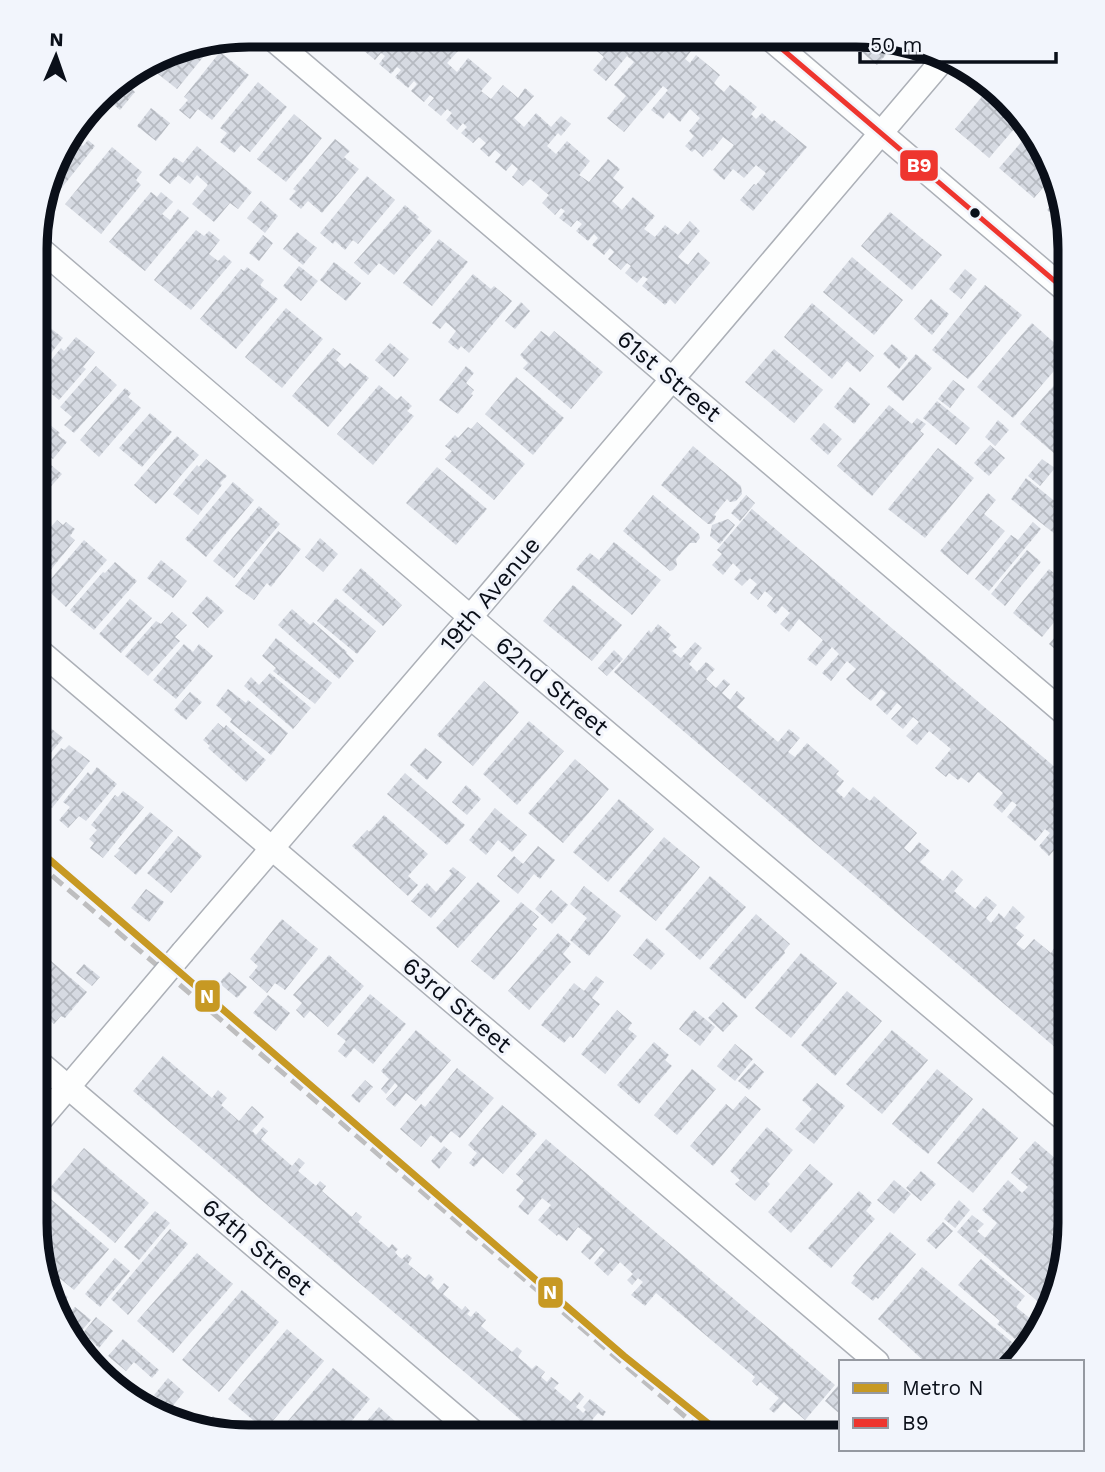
<svg xmlns="http://www.w3.org/2000/svg" width="1105" height="1472" viewBox="0 0 1105 1472" font-family="'Work Sans',sans-serif">
<style>
.building{fill:url(#building-cross-hatch)}
.lines{fill:none;stroke-linecap:round;stroke-linejoin:round}
.street-casing{stroke:#acb0b7;stroke-width:26}
.street{stroke:#fdfefe;stroke-width:23}
.rail{stroke:#bebebf;stroke-width:5;stroke-dasharray:14 7;stroke-linecap:butt}
.street-bridge-casing{stroke:#acb0b7;stroke-width:26;stroke-linecap:butt}
.street-bridge{stroke:#fdfefe;stroke-width:23}
.bus-1-casing{stroke:#f2f5fc;stroke-width:10}
.bus-1{stroke:#ee352e;stroke-width:5}
.metro-1-casing{stroke:#f2f5fc;stroke-width:12}
.metro-1{stroke:#c79923;stroke-width:7}
.bus-dot{fill:#0a0f19;stroke:#f2f5fc;stroke-width:2.5}
.labels{text-anchor:middle;stroke-width:6;stroke-linejoin:round;paint-order:stroke}
.street-label{font-size:24px;fill:#0a0f19;stroke:#f2f5fc}
.rim{fill:none;stroke:#0a0f19;stroke-width:9}
.line-badge{stroke:#f2f5fc;stroke-width:2.5}
.badge-label{font-size:19px;text-anchor:middle;font-weight:bold;fill:#fff}
</style>
<defs>
<pattern id="building-cross-hatch" width="8" height="8" patternUnits="userSpaceOnUse" patternTransform="scale(1.75)"><rect width="8" height="8" fill="#d6dae2"/><path d="M0 0l8 8M0 8l8-8" fill="none" stroke="#b6bac1"/></pattern>
</defs>
<rect width="100%" height="100%" fill="#f4f6fa"/>
<g class="building">
<polygon points="346,35 413,35 425,45 433,36 451,36 461,43 457,48 459,50 447,63 457,72 468,58 492,78 481,91 491,99 503,85 518,98 525,88 534,96 514,118 524,127 536,113 551,127 561,116 571,124 561,136 558,133 547,146 556,154 567,141 590,161 579,175 589,182 608,159 620,169 613,178 624,187 612,201 622,210 633,197 655,216 644,229 655,237 665,225 678,235 690,221 700,231 678,257 688,265 698,252 710,263 675,304 670,299 665,305 642,286 648,279 643,276 637,283 625,273 631,266 627,263 621,270 608,259 614,252 610,248 604,255 592,245 598,238 594,234 588,241 576,231 582,224 577,220 571,227 559,218 565,211 561,208 555,215 542,203 549,195 545,192 530,179 523,186 512,177 518,169 512,164 506,171 495,162 501,155 495,150 489,157 480,149 486,143 479,137 473,143 461,133 467,127 463,123 457,130 446,120 452,113 447,109 441,116 428,105 434,98 430,95 424,102 411,91 417,84 414,81 408,88 395,77 401,70 397,67 391,74 379,64 385,56 381,53 375,60 363,50 369,43 365,39 359,46"/>
<polygon points="552,36 583,36 572,50"/>
<polygon points="601,36 673,36 691,51 685,59 690,63 696,55 720,75 714,83 718,87 724,92 730,85 757,107 751,114 756,119 762,113 772,122 774,120 807,147 753,211 740,200 754,184 756,185 766,173 756,165 744,178 733,169 724,180 713,170 734,145 723,137 712,151 710,149 703,157 695,149 692,152 685,146 694,136 689,131 700,118 690,109 680,122 669,112 663,119 651,110 668,90 663,86 624,132 607,118 626,96 614,85 634,62 627,56 606,81 593,70 604,57 592,47"/>
<polygon points="844,37 884,37 897,42 877,65"/>
<polygon points="209,42 213,45 177,89 148,66 180,47"/>
<polygon points="220,52 249,75 212,120 198,109 190,119 179,110 188,100 184,97"/>
<polygon points="258,82 287,107 250,152 241,145 234,153 220,142 227,133 220,128"/>
<polygon points="125,83 135,92 120,110 110,101"/>
<polygon points="991,86 1021,121 989,158 955,129"/>
<polygon points="151,108 170,123 156,141 137,126"/>
<polygon points="294,114 322,138 286,182 257,159"/>
<polygon points="84,118 86,120 72,137 83,146 88,140 95,146 56,195 48,188 64,143"/>
<polygon points="1030,132 1048,154 1053,176 1034,198 999,168"/>
<polygon points="335,139 350,151 344,157 359,169 322,213 308,201 301,209 289,199 296,191 293,189"/>
<polygon points="197,146 252,192 238,209 230,203 214,222 192,204 208,185 197,175 190,184 178,175 170,184 159,175 174,157 183,163"/>
<polygon points="112,147 142,172 136,180 141,185 101,234 65,204"/>
<polygon points="367,176 395,200 358,244 353,240 345,250 335,241 333,244 320,233"/>
<polygon points="151,192 157,197 161,192 173,202 162,214 170,220 178,209 189,218 145,271 109,242"/>
<polygon points="1058,197 1062,213 1064,224 1047,210"/>
<polygon points="261,201 278,216 265,233 247,218"/>
<polygon points="405,205 419,217 417,219 432,231 394,275 379,263 368,275 354,263"/>
<polygon points="890,212 942,255 912,290 861,246"/>
<polygon points="196,230 204,236 209,231 220,240 209,254 218,261 224,255 232,262 191,310 154,280"/>
<polygon points="297,232 317,248 303,265 283,249"/>
<polygon points="263,235 273,243 259,261 249,253"/>
<polygon points="439,239 468,262 432,306 403,283"/>
<polygon points="852,257 903,300 874,335 823,292"/>
<polygon points="334,262 361,283 346,301 320,280"/>
<polygon points="299,266 318,281 301,301 283,286"/>
<polygon points="247,267 264,280 260,285 278,299 236,349 200,319 241,269 244,271"/>
<polygon points="965,269 977,279 961,299 949,289"/>
<polygon points="473,274 491,289 494,286 512,301 469,353 461,346 458,350 448,342 456,331 446,322 440,329 432,323"/>
<polygon points="985,285 1022,315 968,379 932,350"/>
<polygon points="931,299 949,314 932,335 914,319"/>
<polygon points="521,302 530,311 515,329 505,321"/>
<polygon points="812,303 874,356 860,372 847,361 832,379 784,337"/>
<polygon points="286,308 323,339 282,388 245,357"/>
<polygon points="39,319 63,338 37,371 37,322"/>
<polygon points="1032,323 1068,355 1013,418 977,387"/>
<polygon points="541,331 549,337 554,331 603,372 571,409 523,368 528,363 520,355"/>
<polygon points="76,337 95,352 83,367 86,369 59,400 37,382 37,377 61,348 64,351"/>
<polygon points="390,343 409,359 394,377 375,360"/>
<polygon points="892,344 908,358 899,369 883,354"/>
<polygon points="333,348 341,354 336,360 345,368 350,363 369,378 328,427 292,396"/>
<polygon points="774,349 823,390 794,423 745,382"/>
<polygon points="916,354 932,368 903,401 887,387"/>
<polygon points="96,366 117,385 74,433 64,425 72,417 60,407"/>
<polygon points="466,366 474,373 466,383 474,390 471,394 473,395 458,414 439,400"/>
<polygon points="1070,367 1070,438 1056,455 1020,424"/>
<polygon points="516,377 564,418 533,455 485,414"/>
<polygon points="953,380 965,389 950,408 938,399"/>
<polygon points="379,385 397,400 401,396 412,406 407,411 414,416 373,465 337,434"/>
<polygon points="850,387 870,404 854,424 834,407"/>
<polygon points="125,388 131,393 128,397 141,408 99,457 80,440"/>
<polygon points="937,401 970,428 956,445 923,418"/>
<polygon points="889,405 912,424 917,418 926,424 920,431 924,434 872,496 837,466"/>
<polygon points="150,413 172,432 142,467 119,448"/>
<polygon points="37,414 60,433 58,435 67,442 53,459 36,446"/>
<polygon points="998,420 1009,430 995,446 985,437"/>
<polygon points="477,422 525,464 494,500 445,459 452,451 445,446 455,435 458,438 468,427 471,429"/>
<polygon points="824,423 842,439 828,455 810,439"/>
<polygon points="177,436 199,455 156,504 134,485"/>
<polygon points="990,445 1005,458 989,476 974,463"/>
<polygon points="693,446 741,486 742,494 736,501 730,502 727,499 714,515 716,516 714,521 711,524 708,524 661,485"/>
<polygon points="938,448 974,478 925,538 888,509"/>
<polygon points="41,457 62,474 46,492 36,484 36,463"/>
<polygon points="206,459 227,476 220,483 222,485 198,515 173,494 197,465 199,467"/>
<polygon points="1042,459 1055,468 1040,486 1028,476"/>
<polygon points="437,467 487,509 456,545 406,503"/>
<polygon points="1026,478 1057,503 1053,508 1058,512 1061,509 1070,516 1070,546 1011,499"/>
<polygon points="233,482 254,500 206,557 185,539"/>
<polygon points="988,493 996,500 984,514 1005,531 968,575 940,551"/>
<polygon points="653,495 699,534 700,538 696,543 690,543 676,559 677,565 673,570 670,571 623,531"/>
<polygon points="746,495 755,503 740,521 731,513"/>
<polygon points="36,499 50,511 42,520 45,523 36,533"/>
<polygon points="259,506 280,524 234,578 213,561"/>
<polygon points="752,509 1070,780 1070,849 1061,842 1049,856 1039,846 1050,833 1045,829 1035,841 1007,817 1017,805 1012,801 1002,813 993,805 1003,793 978,772 969,783 961,777 958,780 949,773 946,777 935,768 951,749 929,731 917,745 906,736 919,722 913,717 903,729 891,719 902,707 897,703 887,715 876,705 886,693 881,689 871,701 854,687 846,679 856,669 847,661 831,681 822,673 839,654 832,647 816,666 807,659 823,640 799,619 789,632 780,624 790,613 782,606 776,614 767,606 773,598 765,591 758,600 750,593 757,584 750,578 742,586 734,579 741,571 733,563 723,575 712,565 722,554 717,550"/>
<polygon points="728,519 735,525 720,544 710,536 712,525"/>
<polygon points="57,520 63,525 66,522 75,529 70,536 75,540 40,583 36,581 36,540 47,527 49,529"/>
<polygon points="1033,522 1041,529 989,591 975,579 1011,535 1018,540"/>
<polygon points="278,531 301,549 271,587 267,583 254,600 235,586"/>
<polygon points="320,538 338,554 323,572 305,557"/>
<polygon points="84,540 107,560 66,607 44,587"/>
<polygon points="614,542 661,580 632,615 576,569 590,553 599,560"/>
<polygon points="1027,550 1041,562 1005,606 991,594"/>
<polygon points="161,560 187,581 173,598 147,578"/>
<polygon points="115,562 137,581 94,630 70,610 103,572 105,573"/>
<polygon points="361,568 402,605 383,626 342,590"/>
<polygon points="1049,569 1070,586 1070,603 1042,637 1013,613"/>
<polygon points="573,585 622,625 592,661 543,621"/>
<polygon points="207,596 224,611 208,628 192,613"/>
<polygon points="336,598 376,631 357,654 317,621"/>
<polygon points="130,599 152,618 121,653 99,634"/>
<polygon points="292,609 310,625 313,622 347,652 346,653 354,661 339,679 278,625"/>
<polygon points="172,612 187,625 175,637 180,641 148,676 125,656 156,621 161,624"/>
<polygon points="1070,619 1070,662 1049,644"/>
<polygon points="658,624 671,635 668,639 677,647 672,651 681,658 695,642 702,648 689,664 697,672 706,662 715,669 706,679 716,688 724,679 730,684 722,693 730,700 737,691 745,698 737,707 778,742 789,729 800,738 788,752 795,757 807,743 839,771 836,774 844,781 836,791 844,798 853,787 870,801 874,796 917,833 904,848 910,853 919,842 930,851 920,862 943,881 952,870 963,880 954,891 975,909 986,896 997,905 986,918 991,923 999,913 1004,918 1013,906 1025,917 1015,928 1024,935 1016,944 1024,950 1034,939 1051,953 1055,947 1070,959 1070,980 1065,985 1070,989 1070,1060 614,672 649,630 651,633"/>
<polygon points="276,638 332,683 315,704 273,671 276,668 262,656"/>
<polygon points="184,644 193,652 199,644 213,656 176,699 153,680"/>
<polygon points="614,650 623,659 607,676 598,668"/>
<polygon points="270,673 311,708 293,729 244,686 251,677 259,685"/>
<polygon points="484,681 519,712 473,766 437,735"/>
<polygon points="228,689 246,703 248,700 288,733 271,755 230,722 232,719 216,705"/>
<polygon points="190,692 202,702 186,720 174,710"/>
<polygon points="42,721 63,738 36,771 36,728"/>
<polygon points="529,721 564,751 517,805 483,774"/>
<polygon points="218,723 224,728 226,725 266,760 246,782 208,748 210,746 203,740"/>
<polygon points="69,745 90,761 52,808 41,799 46,793 40,788 42,786 36,781 36,779 61,748 64,750"/>
<polygon points="425,748 442,762 427,780 410,765"/>
<polygon points="575,759 609,789 563,843 528,813"/>
<polygon points="97,767 117,784 86,821 79,816 68,828 59,820 70,807 63,802 88,772 91,775"/>
<polygon points="405,773 465,825 447,845 387,794"/>
<polygon points="466,785 481,799 467,815 452,802"/>
<polygon points="123,791 144,807 103,858 90,848 94,843 89,839 97,830 91,825 115,795 118,797"/>
<polygon points="619,799 654,829 608,882 573,852"/>
<polygon points="495,808 527,835 512,852 498,840 486,855 469,840"/>
<polygon points="150,812 173,831 136,875 114,856 120,850 118,849"/>
<polygon points="384,815 428,854 408,876 418,885 408,896 352,846 367,830 369,832"/>
<polygon points="178,836 202,856 171,893 147,873"/>
<polygon points="664,837 700,867 656,921 619,891"/>
<polygon points="538,846 555,860 540,879 534,874 518,894 497,876 514,856 523,864"/>
<polygon points="453,867 466,877 431,918 411,901 427,883 436,892 452,874 449,871"/>
<polygon points="710,876 746,907 700,960 665,929"/>
<polygon points="478,882 500,901 458,948 436,928"/>
<polygon points="584,886 621,916 589,956 570,940 587,918 570,904"/>
<polygon points="146,889 164,902 149,922 131,908"/>
<polygon points="551,890 568,905 552,924 535,909"/>
<polygon points="521,902 539,917 532,925 537,929 494,980 471,961"/>
<polygon points="756,914 790,944 784,951 785,953 745,999 709,968"/>
<polygon points="282,919 318,949 285,990 275,983 267,993 249,977 258,966 250,959"/>
<polygon points="558,933 571,944 563,954 571,962 529,1010 508,991"/>
<polygon points="647,938 665,954 651,970 633,955"/>
<polygon points="42,942 48,947 43,954 87,992 65,1018 61,1016 54,1024 35,1008 36,949"/>
<polygon points="801,953 837,983 791,1038 755,1008"/>
<polygon points="329,955 364,986 328,1027 310,1011 304,1018 296,1010 302,1003 293,995"/>
<polygon points="84,964 100,977 92,986 76,973"/>
<polygon points="229,972 247,987 237,998 219,983"/>
<polygon points="596,976 604,982 592,998 600,1004 573,1038 570,1036 564,1043 541,1025 574,983 584,991"/>
<polygon points="847,991 882,1021 835,1076 801,1045"/>
<polygon points="370,994 406,1024 373,1064 354,1048 346,1058 338,1051 346,1041 337,1034"/>
<polygon points="268,995 290,1013 276,1031 253,1013"/>
<polygon points="723,1002 738,1016 723,1032 708,1018"/>
<polygon points="617,1010 632,1023 628,1029 637,1036 605,1074 581,1054"/>
<polygon points="694,1010 715,1027 700,1046 679,1029"/>
<polygon points="416,1030 451,1060 416,1101 406,1093 395,1107 386,1099 398,1086 395,1083 386,1094 381,1089 389,1079 381,1071"/>
<polygon points="892,1030 928,1060 882,1114 846,1084"/>
<polygon points="654,1042 669,1055 665,1060 672,1066 639,1104 617,1085"/>
<polygon points="735,1044 753,1059 735,1081 717,1066"/>
<polygon points="163,1056 212,1098 218,1090 227,1098 221,1105 239,1121 252,1106 264,1117 252,1131 256,1135 263,1127 268,1131 261,1139 292,1166 299,1158 305,1163 298,1171 316,1186 320,1181 326,1186 322,1191 352,1217 356,1212 362,1217 358,1222 389,1248 392,1244 398,1249 395,1252 398,1256 402,1259 407,1254 412,1258 408,1264 425,1278 429,1274 434,1279 431,1283 438,1290 444,1283 449,1287 443,1294 462,1310 465,1306 470,1311 467,1314 471,1317 476,1311 486,1320 481,1326 512,1352 517,1347 522,1351 518,1357 532,1369 536,1365 545,1372 541,1377 547,1382 551,1377 559,1383 554,1388 571,1402 579,1392 584,1397 576,1407 580,1410 583,1413 586,1410 583,1407 590,1399 606,1412 603,1416 598,1413 592,1420 611,1436 540,1436 423,1337 133,1091"/>
<polygon points="754,1063 764,1072 749,1090 738,1081"/>
<polygon points="457,1068 494,1098 460,1138 451,1131 441,1143 431,1135 421,1147 400,1129 421,1104 425,1107"/>
<polygon points="692,1069 716,1089 677,1135 654,1115"/>
<polygon points="937,1069 973,1099 928,1154 892,1124"/>
<polygon points="365,1080 373,1087 359,1103 351,1096"/>
<polygon points="817,1083 845,1106 814,1144 795,1129 812,1109 802,1100"/>
<polygon points="745,1096 761,1109 713,1166 690,1146 726,1104 733,1110"/>
<polygon points="502,1105 537,1134 503,1174 483,1157 474,1167 469,1163 477,1153 468,1145"/>
<polygon points="983,1108 1018,1138 973,1193 937,1163"/>
<polygon points="767,1127 793,1150 767,1181 770,1184 755,1201 735,1184 740,1180 730,1171"/>
<polygon points="546,1139 835,1385 805,1420 784,1402 774,1413 769,1409 779,1398 760,1382 757,1386 752,1381 755,1377 656,1293 645,1306 631,1295 643,1282 638,1278 632,1285 627,1280 633,1274 620,1262 608,1276 594,1263 605,1250 601,1247 590,1260 581,1252 592,1238 578,1227 567,1241 558,1234 557,1236 538,1220 551,1205 542,1198 528,1215 518,1207 525,1198 516,1190 524,1181 516,1174"/>
<polygon points="1035,1141 1070,1171 1070,1237 1048,1300 1043,1306 957,1232 972,1215 984,1224 977,1231 985,1238 997,1223 982,1210 1008,1180 1022,1193 1028,1187 1011,1173 1021,1161 1019,1159"/>
<polygon points="444,1146 452,1153 439,1169 431,1161"/>
<polygon points="84,1148 149,1203 115,1243 50,1188"/>
<polygon points="810,1164 833,1184 791,1233 768,1212"/>
<polygon points="921,1171 936,1184 921,1201 906,1188"/>
<polygon points="894,1180 911,1194 894,1214 877,1200"/>
<polygon points="859,1191 872,1203 866,1211 875,1219 831,1268 808,1248"/>
<polygon points="45,1194 109,1249 74,1290 45,1266 35,1223 35,1205"/>
<polygon points="959,1200 970,1210 955,1228 944,1219"/>
<polygon points="155,1211 170,1223 139,1260 124,1247"/>
<polygon points="943,1222 953,1231 936,1249 926,1240"/>
<polygon points="170,1229 188,1244 128,1315 111,1299"/>
<polygon points="890,1232 916,1254 878,1299 876,1297 873,1301 851,1283 855,1278 853,1276"/>
<polygon points="197,1253 233,1284 173,1353 137,1321"/>
<polygon points="115,1258 130,1271 100,1307 85,1294"/>
<polygon points="981,1259 1025,1296 1016,1307 1032,1320 1015,1339 997,1324 1000,1321 958,1285"/>
<polygon points="922,1267 1013,1343 997,1362 925,1362 878,1319"/>
<polygon points="49,1281 68,1297 56,1312 53,1301"/>
<polygon points="242,1290 279,1322 219,1392 182,1360"/>
<polygon points="75,1307 91,1320 75,1338 61,1322"/>
<polygon points="96,1317 113,1331 99,1348 83,1333"/>
<polygon points="287,1329 324,1361 265,1430 228,1399"/>
<polygon points="123,1339 159,1370 152,1378 134,1362 126,1371 108,1356"/>
<polygon points="100,1362 138,1395 132,1401 98,1364"/>
<polygon points="333,1368 370,1399 339,1436 276,1435"/>
<polygon points="168,1378 184,1392 171,1408 154,1395"/>
<polygon points="841,1382 841,1415 825,1401"/>
<polygon points="145,1400 157,1411 140,1405"/>
<polygon points="379,1407 397,1423 413,1436 354,1436"/>
<polygon points="213,1416 228,1430 234,1435 222,1435 202,1428"/>
</g>
<g class="lines">
<defs>
<g id="street">
<polyline points="268,35 1070,718"/>
<polyline points="768,37 1070,294"/>
<polyline points="37,246 496,639 1070,1124"/>
<polyline points="36,648 877,1362"/>
<polyline points="183,952 455,635 942,61"/>
<polyline points="35,1059 478,1436"/>
<polyline points="35,1126 139,1004"/>
</g>
</defs>
<use href="#street" class="street-casing"/>
<use href="#street" class="street"/>
<polyline class="rail" points="36,862 709,1437"/>
<defs>
<polyline id="street-bridge" points="139,1004 183,952"/>
</defs>
<use href="#street-bridge" class="street-bridge-casing"/>
<use href="#street-bridge" class="street-bridge"/>
<defs>
<polyline id="bus-1" points="768,37 1070,294"/>
</defs>
<use href="#bus-1" class="bus-1-casing"/>
<use href="#bus-1" class="bus-1"/>
<defs>
<polyline id="metro-1" points="36,848 624,1356 725,1437"/>
</defs>
<use href="#metro-1" class="metro-1-casing"/>
<use href="#metro-1" class="metro-1"/>
</g>
<circle class="bus-dot" cx="975" cy="213" r="6"/>
<g class="labels">
<g class="street-label">
<text transform="translate(669 376) rotate(40)" y="8">61st Street</text>
<text transform="translate(490 594) rotate(-50)" y="8">19th Avenue</text>
<text transform="translate(552 686) rotate(40)" y="8">62nd Street</text>
<text transform="translate(457 1005) rotate(40)" y="8">63rd Street</text>
<text transform="translate(257 1247) rotate(40)" y="8">64th Street</text>
</g>
</g>
<path d="M0 0H1105V1472H0ZM249 47H856A202 202 0 0 1 1058 249V1223A202 202 0 0 1 856 1425H249A202 202 0 0 1 47 1223V249A202 202 0 0 1 249 47Z" fill="#f2f5fc" fill-rule="evenodd"/>
<path class="rim" d="M249 47H856A202 202 0 0 1 1058 249V1223A202 202 0 0 1 856 1425H249A202 202 0 0 1 47 1223V249A202 202 0 0 1 249 47Z"/>
<g class="line-badge">
<rect x="899" y="149" width="40" height="33" rx="7" fill="#ee352e"/>
<rect x="194" y="979" width="27" height="34" rx="7" fill="#c79923"/>
<rect x="537" y="1276" width="27" height="33" rx="7" fill="#c79923"/>
</g>
<g class="badge-label">
<text x="919" y="172">B9</text>
<text x="207" y="1003">N</text>
<text x="550" y="1299">N</text>
</g>
<rect x="839" y="1360" width="245" height="91" fill="#f2f5fc" stroke="#9599a1" stroke-width="2"/>
<rect x="853" y="1383" width="35" height="10" fill="#c79923" stroke="#9599a1" stroke-width="2"/>
<text x="902" y="1395" font-size="21" fill="#0a0f19">Metro N</text>
<rect x="853" y="1418" width="35" height="10" fill="#ee352e" stroke="#9599a1" stroke-width="2"/>
<text x="902" y="1430" font-size="21" fill="#0a0f19">B9</text>
<g transform="translate(56 56) rotate(2)" stroke="#f2f5fc" stroke-width="5" paint-order="stroke">
<path d="M0-5L12 26L0 18L-12 26Z" fill="#0a0f19"/>
<text y="-10" font-size="19" font-weight="bold" text-anchor="middle" fill="#0a0f19">N</text>
</g>
<path d="M860 52v10h196v-10" fill="none" stroke="#0a0f19" stroke-width="3.5"/>
<text x="870" y="52" font-size="21" fill="#0a0f19" stroke="#f2f5fc" stroke-width="5" paint-order="stroke">50 m</text>
</svg>
